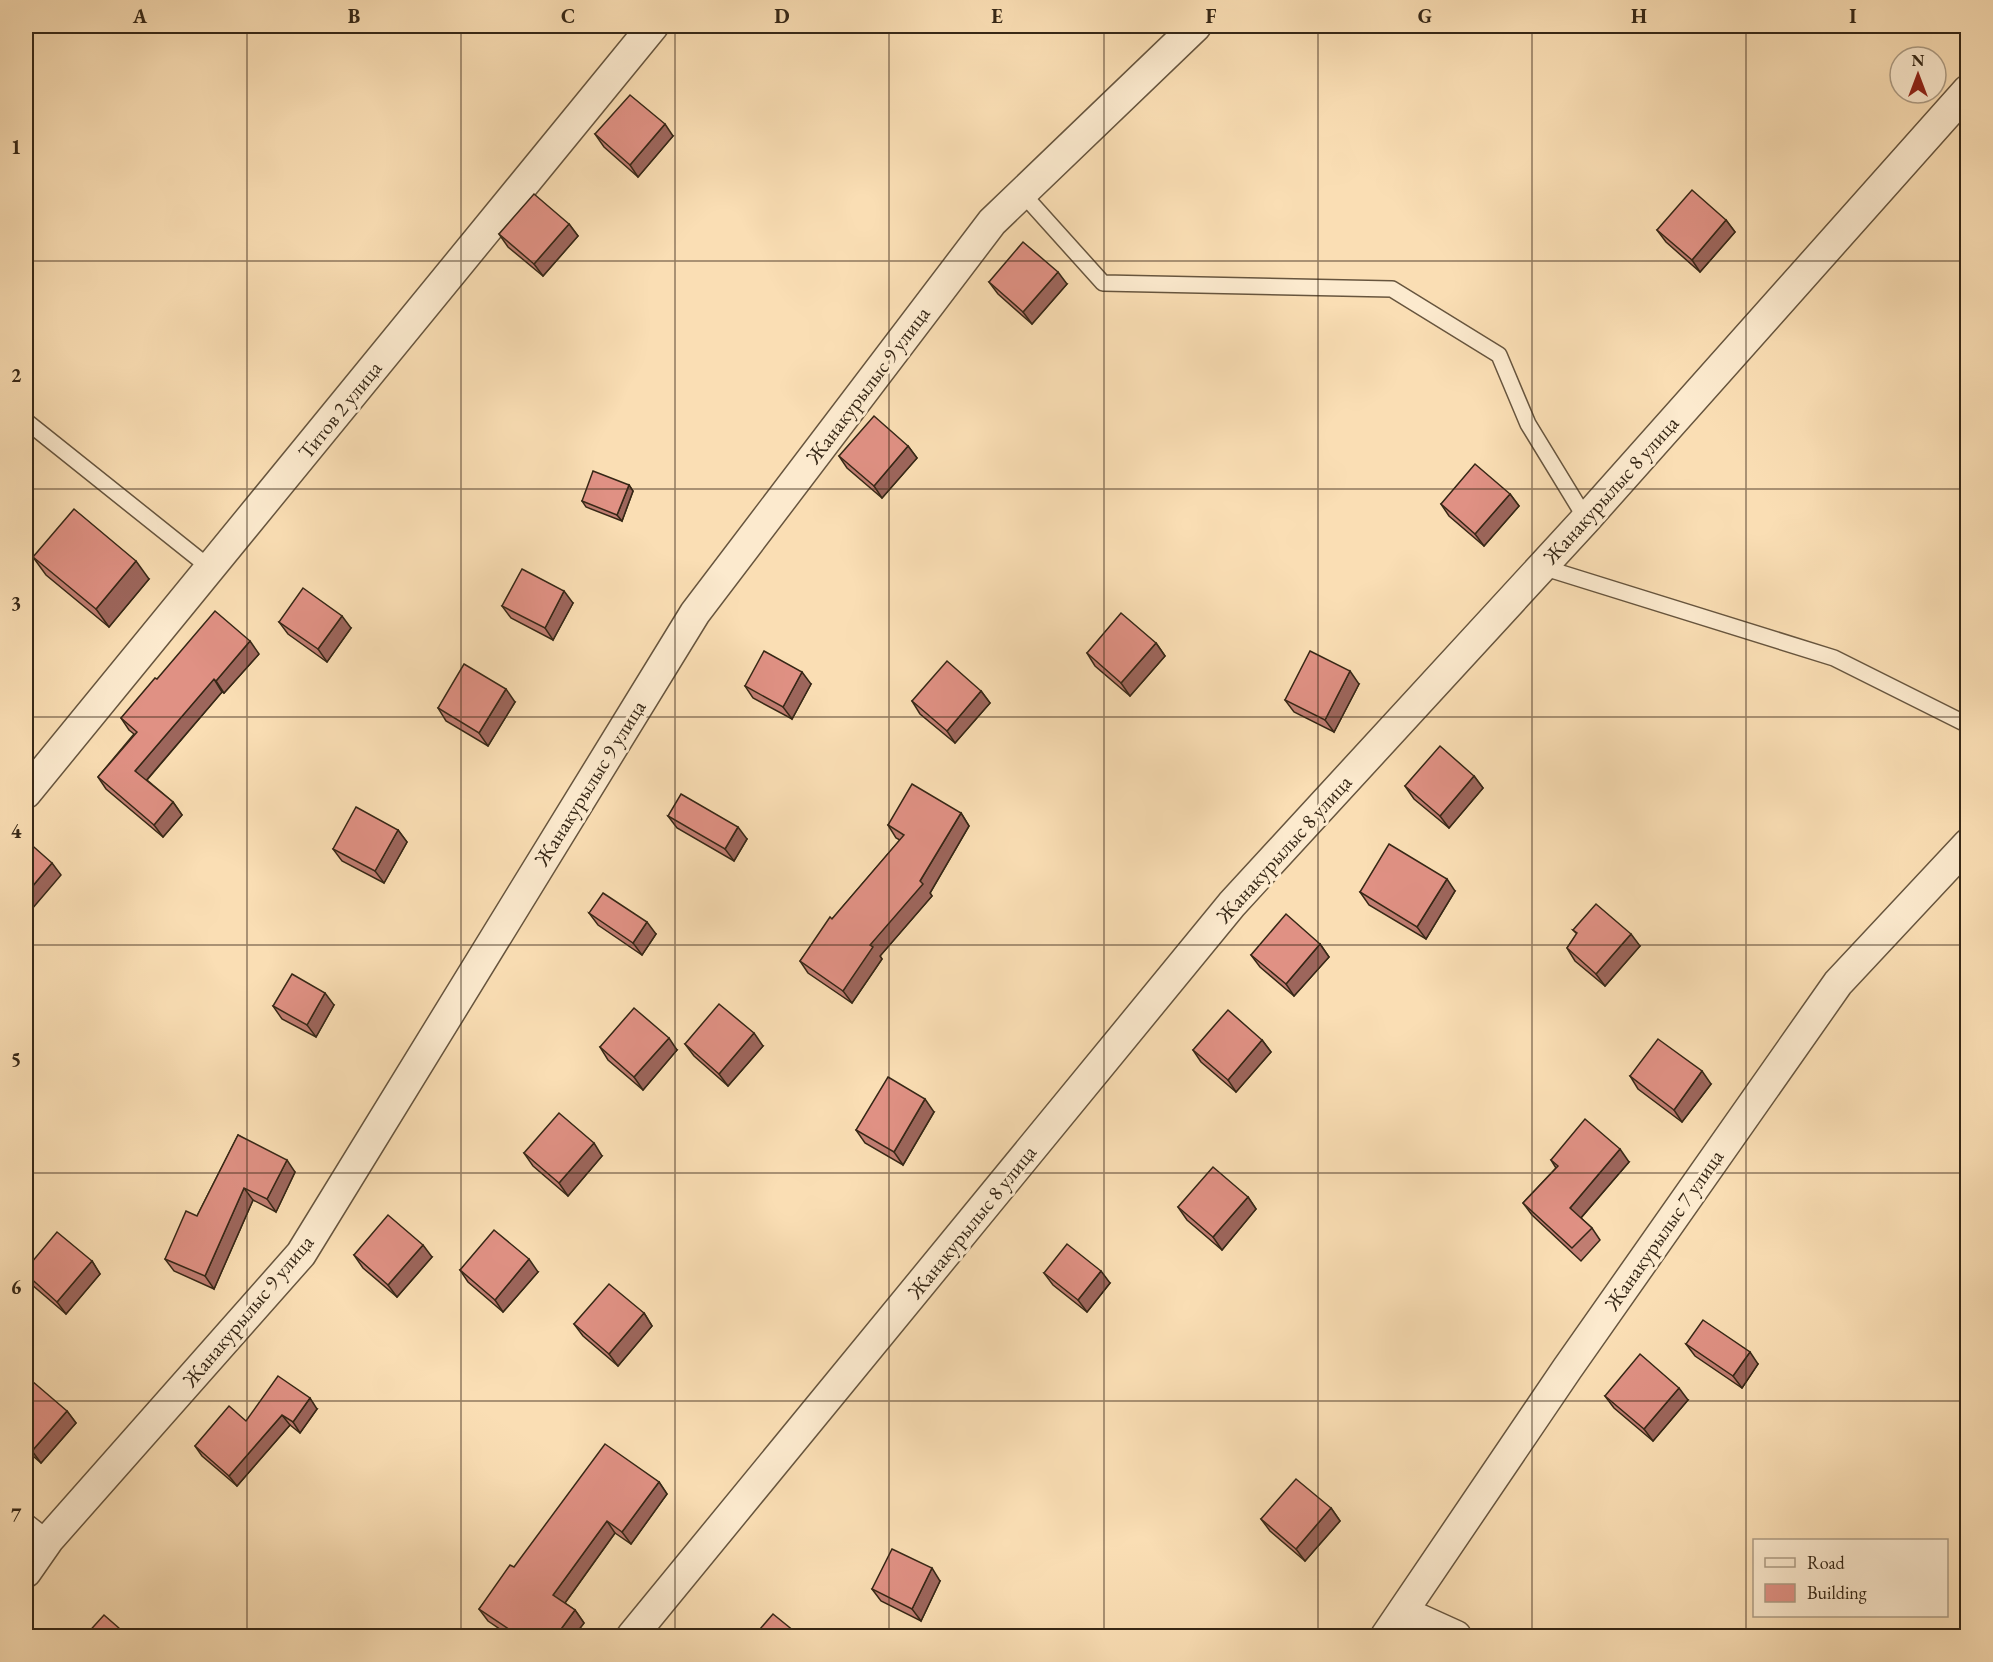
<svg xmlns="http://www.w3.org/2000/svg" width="1993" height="1662" viewBox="0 0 1993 1662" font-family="'EB Garamond',serif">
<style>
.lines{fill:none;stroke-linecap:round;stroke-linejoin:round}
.lane-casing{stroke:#67553e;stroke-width:18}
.street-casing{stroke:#67553e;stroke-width:33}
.lane{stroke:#fceace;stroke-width:15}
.street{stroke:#fceace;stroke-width:30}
.wall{fill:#c17d72;stroke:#362716;stroke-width:1.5}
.shaded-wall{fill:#9d665c;stroke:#362716;stroke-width:1.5}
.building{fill:#e09184;stroke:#362716;stroke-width:1.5}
.grid{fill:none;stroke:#362716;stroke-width:1.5;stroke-opacity:0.55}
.labels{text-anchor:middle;stroke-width:6;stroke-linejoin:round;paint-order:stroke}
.street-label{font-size:21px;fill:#362716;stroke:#fceace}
.neatline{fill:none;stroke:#362716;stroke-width:2}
.grid-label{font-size:20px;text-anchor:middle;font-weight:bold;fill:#362716}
</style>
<rect width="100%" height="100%" fill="#fadeb4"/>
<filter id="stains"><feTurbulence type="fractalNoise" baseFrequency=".00333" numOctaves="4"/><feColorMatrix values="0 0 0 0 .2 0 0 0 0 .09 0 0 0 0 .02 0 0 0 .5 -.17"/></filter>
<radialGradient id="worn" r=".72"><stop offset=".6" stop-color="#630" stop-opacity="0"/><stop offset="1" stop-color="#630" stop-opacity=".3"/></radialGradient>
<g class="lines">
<defs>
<g id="lane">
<polyline points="1022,193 1103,283 1392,289 1499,355 1528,424 1586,519"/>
<polyline points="26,421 210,568"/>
<polyline points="1542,567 1834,658 1968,725"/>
<polyline points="26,1521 49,1539"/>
</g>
<g id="street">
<polyline points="26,793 653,26"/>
<polyline points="26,1572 49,1539 301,1254 695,613 992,222 1196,26"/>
<polyline points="1403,1612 1456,1636"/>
<polyline points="632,1636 1232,904 1586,519 1968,90"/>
<polyline points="1386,1636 1567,1369 1838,983 1968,844"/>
</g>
</defs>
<use href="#lane" class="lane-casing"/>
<use href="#street" class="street-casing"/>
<use href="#lane" class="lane"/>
<use href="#street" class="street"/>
</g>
<g class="wall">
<polygon points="595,134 673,136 638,177 604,147"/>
<polygon points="1726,220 1735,232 1700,272 1666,242 1657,230"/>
<polygon points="569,224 578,236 543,276 508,247 499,234"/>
<polygon points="989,282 1067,284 1032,324 998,294"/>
<polygon points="908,446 917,458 882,498 847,468 839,456"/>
<polygon points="629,485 633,491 622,521 586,507 582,501"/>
<polygon points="1510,494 1519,506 1484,546 1449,516 1441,504"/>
<polygon points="33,557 149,579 109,627 46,575"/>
<polygon points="573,603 553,640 511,618 502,606"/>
<polygon points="279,622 351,628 327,662 288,634"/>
<polygon points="1156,643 1165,656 1130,696 1095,666 1087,653"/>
<polygon points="259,654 224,693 222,692 147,780 173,802 182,815 163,837 106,789 98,777 134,734 129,730 121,718"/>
<polygon points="811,684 792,719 753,698 745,686"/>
<polygon points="1359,684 1334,732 1294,712 1285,700"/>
<polygon points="981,691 990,703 955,743 920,714 912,701"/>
<polygon points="515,702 488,746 446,721 438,708"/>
<polygon points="1474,776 1483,788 1449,828 1414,799 1405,786"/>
<polygon points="961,813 969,826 930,893 932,896 880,956 882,959 852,1003 808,973 800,961 832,919 900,840 896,838 888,825"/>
<polygon points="668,816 747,839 734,861 677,828"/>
<polygon points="398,830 407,842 384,883 342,861 333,849"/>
<polygon points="1455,891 1426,939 1369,905 1360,892"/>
<polygon points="589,913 656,934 642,955 598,925"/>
<polygon points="1573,930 1640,946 1605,986 1575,961 1567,948 1577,934"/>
<polygon points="1320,944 1329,957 1294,996 1260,967 1251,955"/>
<polygon points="334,1005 316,1037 282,1019 273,1006"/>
<polygon points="1262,1040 1271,1052 1236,1092 1201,1062 1193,1050"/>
<polygon points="685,1044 763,1046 728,1086 694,1056"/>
<polygon points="600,1047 677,1050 643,1090 608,1060"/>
<polygon points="1630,1076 1711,1084 1682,1122 1638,1089"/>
<polygon points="934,1112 903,1165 865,1143 856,1130"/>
<polygon points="238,1135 295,1172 276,1212 253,1200 214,1289 174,1271 165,1259 197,1216"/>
<polygon points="524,1153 602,1156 568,1196 533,1166"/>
<polygon points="1551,1160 1629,1162 1581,1218 1592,1228 1600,1240 1581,1261 1532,1215 1523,1203 1556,1168"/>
<polygon points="1248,1197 1256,1209 1222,1250 1187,1220 1178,1207"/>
<polygon points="354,1255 432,1257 397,1297 363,1268"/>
<polygon points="92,1261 100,1274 66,1314 31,1284 26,1276 26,1269"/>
<polygon points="460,1270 538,1272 503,1312 468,1282"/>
<polygon points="1044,1273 1110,1283 1087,1312 1053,1285"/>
<polygon points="644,1313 652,1326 618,1366 583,1336 574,1324"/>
<polygon points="1686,1344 1758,1364 1742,1388 1695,1356"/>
<polygon points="26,1389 67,1411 76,1423 41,1463 26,1450"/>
<polygon points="1605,1396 1688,1400 1653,1441 1614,1408"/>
<polygon points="317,1409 300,1433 290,1425 237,1486 202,1456 195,1446 246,1421"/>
<polygon points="659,1482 667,1494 631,1544 615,1533 565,1603 575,1610 584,1623 574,1636 510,1636 488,1621 479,1609 514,1567"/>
<polygon points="1331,1508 1340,1521 1305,1561 1270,1531 1261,1519"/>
<polygon points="940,1581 921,1621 881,1601 872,1589"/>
</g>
<g class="shaded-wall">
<polygon points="665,124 673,136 638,177 630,165"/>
<polygon points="1726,220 1735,232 1700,272 1692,260"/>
<polygon points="569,224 578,236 543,276 534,264"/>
<polygon points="1058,272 1067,284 1032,324 1023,312"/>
<polygon points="908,446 917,458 882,498 874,486"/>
<polygon points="629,485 633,491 622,521 617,515"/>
<polygon points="1510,494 1519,506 1484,546 1475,534"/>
<polygon points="136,561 149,579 109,627 96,609"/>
<polygon points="564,591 573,603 553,640 545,628"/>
<polygon points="342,616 351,628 327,662 318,649"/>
<polygon points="250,641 259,654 224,693 216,681"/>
<polygon points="1156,643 1165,656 1130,696 1121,683"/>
<polygon points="1350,671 1359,684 1334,732 1325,720"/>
<polygon points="802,672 811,684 792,719 783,707"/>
<polygon points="214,679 222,692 144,783 135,771"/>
<polygon points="506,689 515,702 488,746 479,733"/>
<polygon points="981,691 990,703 955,743 947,731"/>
<polygon points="1474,776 1483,788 1449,828 1440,816"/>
<polygon points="173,802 182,815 163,837 154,825"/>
<polygon points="961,813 969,826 930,893 932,896 880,956 882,959 852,1003 843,991 870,945 920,881"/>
<polygon points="738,827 747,839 734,861 725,849"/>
<polygon points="398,830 407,842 384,883 375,871"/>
<polygon points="52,863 61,875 26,916 26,894"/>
<polygon points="1447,879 1455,891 1426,939 1417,927"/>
<polygon points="647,922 656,934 642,955 633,943"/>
<polygon points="1631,934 1640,946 1605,986 1596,974"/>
<polygon points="1320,944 1329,957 1294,996 1286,984"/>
<polygon points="325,993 334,1005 316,1037 307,1025"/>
<polygon points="754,1033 763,1046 728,1086 719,1074"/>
<polygon points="669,1038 677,1050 643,1090 634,1077"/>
<polygon points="1262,1040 1271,1052 1236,1092 1228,1080"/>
<polygon points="1702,1071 1711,1084 1682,1122 1674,1110"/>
<polygon points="925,1099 934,1112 903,1165 894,1152"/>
<polygon points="594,1143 602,1156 568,1196 559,1183"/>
<polygon points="1620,1149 1629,1162 1579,1220 1570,1208"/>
<polygon points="287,1160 295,1172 276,1212 267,1199"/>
<polygon points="244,1188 253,1200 214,1289 205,1276"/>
<polygon points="1248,1197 1256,1209 1222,1250 1213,1237"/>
<polygon points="423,1245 432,1257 397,1297 388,1285"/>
<polygon points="529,1259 538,1272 503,1312 495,1300"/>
<polygon points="92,1261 100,1274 66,1314 57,1302"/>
<polygon points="1101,1271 1110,1283 1087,1312 1078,1300"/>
<polygon points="644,1313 652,1326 618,1366 609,1354"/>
<polygon points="1750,1352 1758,1364 1742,1388 1733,1376"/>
<polygon points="1679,1388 1688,1400 1653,1441 1644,1429"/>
<polygon points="310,1398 317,1409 300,1433 293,1422"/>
<polygon points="67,1411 76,1423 41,1463 32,1451"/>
<polygon points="282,1415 290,1425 237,1486 229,1476"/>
<polygon points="659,1482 667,1494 631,1544 622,1532"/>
<polygon points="1331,1508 1340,1521 1305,1561 1296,1549"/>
<polygon points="607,1521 615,1533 562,1607 553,1595"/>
<polygon points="932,1568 940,1581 921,1621 912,1609"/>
<polygon points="575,1610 584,1623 574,1636 556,1636"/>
</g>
<g class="building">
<polygon points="630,95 665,124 630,165 595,134"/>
<polygon points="1692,190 1726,220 1692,260 1657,230"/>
<polygon points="534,194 569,224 534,264 499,234"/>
<polygon points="1023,242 1058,272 1023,312 989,282"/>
<polygon points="874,416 908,446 874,486 839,456"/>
<polygon points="1475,464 1510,494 1475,534 1441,504"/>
<polygon points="593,471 629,485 617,515 582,501"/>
<polygon points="74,509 136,561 96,609 33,557"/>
<polygon points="522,569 564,591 545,628 502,606"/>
<polygon points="303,588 342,616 318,649 279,622"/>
<polygon points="215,611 250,641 216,681 214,679 135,771 173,802 154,825 98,777 137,732 121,718 155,678 157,679"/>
<polygon points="1121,613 1156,643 1121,683 1087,653"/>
<polygon points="764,651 802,672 783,707 745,686"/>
<polygon points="1310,651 1350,671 1325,720 1285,700"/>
<polygon points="947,661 981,691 947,731 912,701"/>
<polygon points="464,664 506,689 479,733 438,708"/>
<polygon points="1440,746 1474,776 1440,816 1405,786"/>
<polygon points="912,784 961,813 920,881 923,884 870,945 873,947 843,991 800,961 830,917 832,919 904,835 888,825"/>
<polygon points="681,794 738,827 725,849 668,816"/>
<polygon points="356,807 398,830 375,871 333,849"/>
<polygon points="26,840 52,863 26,894"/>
<polygon points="1389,844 1447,879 1417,927 1360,892"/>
<polygon points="603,893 647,922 633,943 589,913"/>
<polygon points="1596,904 1631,934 1596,974 1567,948 1577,933 1573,930"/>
<polygon points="1286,914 1320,944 1286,984 1251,955"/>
<polygon points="292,974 325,993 307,1025 273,1006"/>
<polygon points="719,1004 754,1033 719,1074 685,1044"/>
<polygon points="634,1008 669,1038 634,1077 600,1047"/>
<polygon points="1228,1010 1262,1040 1228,1080 1193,1050"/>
<polygon points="1658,1039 1702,1071 1674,1110 1630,1076"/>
<polygon points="888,1077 925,1099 894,1152 856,1130"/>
<polygon points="559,1113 594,1143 559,1183 524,1153"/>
<polygon points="1585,1119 1620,1149 1570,1208 1592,1228 1572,1248 1523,1203 1558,1166 1551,1160"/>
<polygon points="238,1135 287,1160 267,1199 244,1188 205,1276 165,1259 186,1211 197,1216"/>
<polygon points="1213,1167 1248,1197 1213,1237 1178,1207"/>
<polygon points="388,1215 423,1245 388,1285 354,1255"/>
<polygon points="494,1230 529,1259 495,1300 460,1270"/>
<polygon points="57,1232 92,1261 57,1302 26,1274 26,1269"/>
<polygon points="1067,1244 1101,1271 1078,1300 1044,1273"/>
<polygon points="609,1284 644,1313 609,1354 574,1324"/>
<polygon points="1703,1320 1750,1352 1733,1376 1686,1344"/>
<polygon points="1640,1354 1679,1388 1644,1429 1605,1396"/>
<polygon points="278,1376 310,1398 293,1422 282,1415 229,1476 195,1446 229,1406 246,1421"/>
<polygon points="32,1381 67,1411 32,1451 26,1445 26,1389"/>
<polygon points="605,1444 659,1482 622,1532 607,1521 553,1595 575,1610 556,1636 519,1636 479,1609 510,1565 514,1567"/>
<polygon points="1296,1479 1331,1508 1296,1549 1261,1519"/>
<polygon points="892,1549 932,1568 912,1609 872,1589"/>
<polygon points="773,1614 800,1636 754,1636"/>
<polygon points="104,1615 128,1636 85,1636"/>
</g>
<path class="grid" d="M247 26V1636M461 26V1636M675 26V1636M889 26V1636M1104 26V1636M1318 26V1636M1532 26V1636M1746 26V1636M26 261H1968M26 489H1968M26 717H1968M26 945H1968M26 1173H1968M26 1401H1968"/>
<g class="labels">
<g class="street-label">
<text transform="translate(868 385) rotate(-53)" y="7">Жанакурылыс 9 улица</text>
<text transform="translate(340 410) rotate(-51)" y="7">Титов 2 улица</text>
<text transform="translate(1611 490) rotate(-48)" y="7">Жанакурылыс 8 улица</text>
<text transform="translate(590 783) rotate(-58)" y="7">Жанакурылыс 9 улица</text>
<text transform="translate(1284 849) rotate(-48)" y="7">Жанакурылыс 8 улица</text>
<text transform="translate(972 1222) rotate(-51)" y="7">Жанакурылыс 8 улица</text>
<text transform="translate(1664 1230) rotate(-55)" y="7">Жанакурылыс 7 улица</text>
<text transform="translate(248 1311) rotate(-50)" y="7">Жанакурылыс 9 улица</text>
</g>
</g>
<rect width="1993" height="1662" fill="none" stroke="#fadeb4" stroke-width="66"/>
<rect x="1753" y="1539" width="195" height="78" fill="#fceace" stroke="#ad9c84" stroke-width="1.5"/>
<rect x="1765" y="1558" width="30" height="9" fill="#fceace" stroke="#ad9c84" stroke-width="1.5"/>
<text x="1807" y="1569" font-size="18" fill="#362716">Road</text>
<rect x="1765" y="1584" width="30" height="18" fill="#e09184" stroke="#ad9c84" stroke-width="1.5"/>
<text x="1807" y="1599" font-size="18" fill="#362716">Building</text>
<g transform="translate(1918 75)"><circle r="28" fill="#fceace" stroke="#ad9c84" stroke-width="1.5"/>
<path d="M0-4.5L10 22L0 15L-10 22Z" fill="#8f2418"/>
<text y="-9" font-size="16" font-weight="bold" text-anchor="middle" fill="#362716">N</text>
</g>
<rect x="33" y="33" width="1927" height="1596" class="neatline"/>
<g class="grid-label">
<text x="140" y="23">A</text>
<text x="354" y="23">B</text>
<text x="568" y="23">C</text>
<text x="782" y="23">D</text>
<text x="997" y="23">E</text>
<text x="1211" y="23">F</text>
<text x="1425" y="23">G</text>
<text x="1639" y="23">H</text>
<text x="1853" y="23">I</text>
<text x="16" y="154">1</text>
<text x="16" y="382">2</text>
<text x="16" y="610">3</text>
<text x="16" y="838">4</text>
<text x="16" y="1066">5</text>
<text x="16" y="1294">6</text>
<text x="16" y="1522">7</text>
</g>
<rect width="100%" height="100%" filter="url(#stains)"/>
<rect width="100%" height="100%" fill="url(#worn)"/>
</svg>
